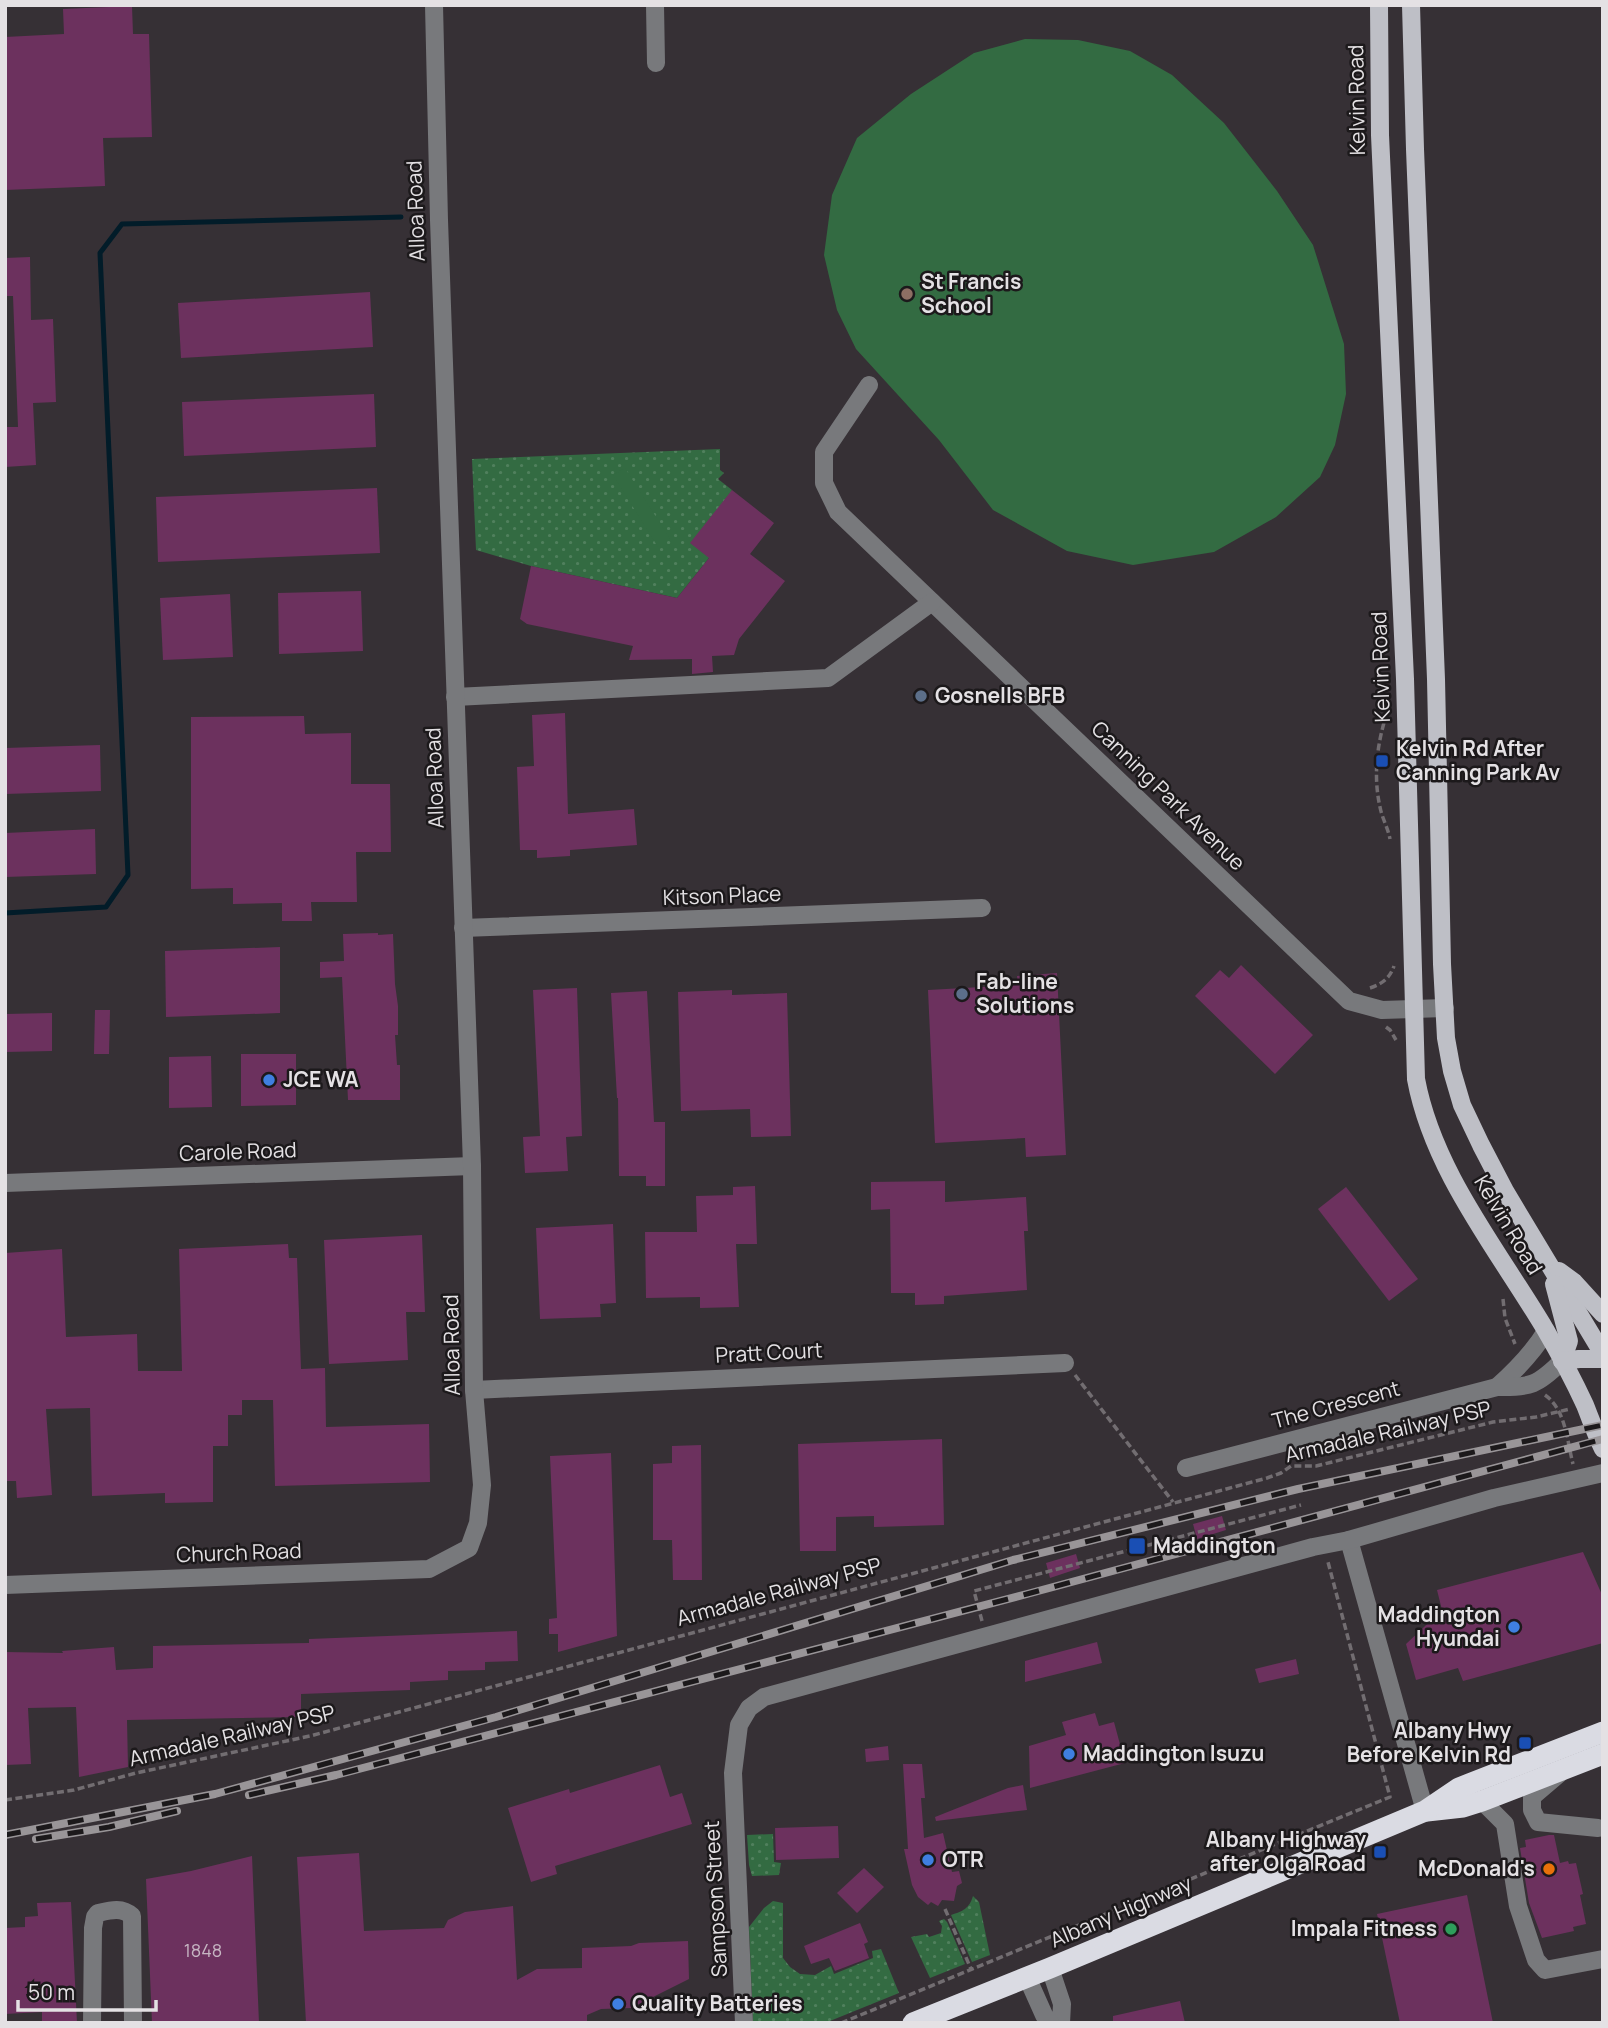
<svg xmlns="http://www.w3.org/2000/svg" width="1608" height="2028" viewBox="0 0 1608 2028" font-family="Manrope,sans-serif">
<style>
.grass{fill:url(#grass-dots)}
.pitch{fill:#336b42}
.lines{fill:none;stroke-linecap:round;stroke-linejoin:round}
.stream{stroke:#021c29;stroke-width:5}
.building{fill:#6c315e}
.path{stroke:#726d71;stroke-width:3.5;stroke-dasharray:7 3.5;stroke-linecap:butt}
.minor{stroke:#78797c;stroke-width:18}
.major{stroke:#bebfc6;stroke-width:18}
.highway{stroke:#dadbe3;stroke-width:21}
.rail-casing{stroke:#999598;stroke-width:8}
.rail{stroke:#1c191b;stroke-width:5;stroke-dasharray:16;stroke-linecap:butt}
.education-dot{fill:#8d6e63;stroke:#1c191b;stroke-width:2.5}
.service-dot{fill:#5c6f8a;stroke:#1c191b;stroke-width:2.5}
.transit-dot{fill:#1a4fb4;stroke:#1c191b;stroke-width:2.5}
.shop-dot{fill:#3f7fe0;stroke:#1c191b;stroke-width:2.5}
.food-dot{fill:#e8710a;stroke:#1c191b;stroke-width:2.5}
.leisure-dot{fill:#2e9e5b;stroke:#1c191b;stroke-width:2.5}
.labels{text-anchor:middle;stroke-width:5;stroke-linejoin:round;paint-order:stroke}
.number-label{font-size:18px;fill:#c6b5c2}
.street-label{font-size:21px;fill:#e4e1e4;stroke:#1c191b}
.poi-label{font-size:21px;font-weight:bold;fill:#e4e1e4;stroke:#1c191b;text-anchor:start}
</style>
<defs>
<pattern id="grass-dots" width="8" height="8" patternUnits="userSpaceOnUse" patternTransform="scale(1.75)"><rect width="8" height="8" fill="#336b42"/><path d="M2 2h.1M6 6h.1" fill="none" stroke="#50805d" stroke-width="1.8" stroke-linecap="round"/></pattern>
</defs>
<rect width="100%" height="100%" fill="#363035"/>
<g class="grass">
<polygon points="720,449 720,470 724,473 718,479 732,490 709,558 677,598 531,566 476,550 472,459"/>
<polygon points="773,1834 774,1862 781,1863 779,1875 752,1876 749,1865 747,1835"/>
<path d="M973 1896 979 1902 990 1955 972 1962 951 1915C963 1911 969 1909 973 1896Z"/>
<polygon points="773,1901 783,1903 783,1958 790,1967 800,1974 815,1975 831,1966 834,1974 873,1958 872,1951 881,1949 899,1993 825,2023 753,2023 749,1927 764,1908"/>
<polygon points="944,1919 947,1922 965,1964 930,1978 911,1937 927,1934 929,1937 941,1933 942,1926 939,1921"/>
</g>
<g class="pitch">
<polygon points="1025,39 1078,40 1130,51 1172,75 1224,123 1277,191 1313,245 1344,344 1346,394 1335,445 1320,477 1276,517 1214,552 1133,565 1067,551 993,510 939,440 856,349 837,310 824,255 832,195 857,138 911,94 974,53"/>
<polygon points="625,468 670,539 658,547 613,475"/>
</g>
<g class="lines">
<polyline class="stream" points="5,913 106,907 128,875 100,253 122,224 401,217"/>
</g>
<g class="building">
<polygon points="132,6 133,34 149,34 152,137 103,138 105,186 5,190 5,37 64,34 63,9"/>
<polygon points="30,257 31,320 53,319 56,402 33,403 36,465 5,467 5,427 18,427 13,296 5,296 5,258"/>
<polygon points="370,292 373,347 181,358 178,303"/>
<polygon points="374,394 376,447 184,456 182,402"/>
<polygon points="377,488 380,553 158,562 156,497"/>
<polygon points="732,490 774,523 750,554 785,581 739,639 734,655 712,656 713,672 692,674 692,659 629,660 633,646 527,624 520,619 531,566 677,598 709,558 690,543"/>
<polygon points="361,591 363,651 279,654 278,593"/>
<polygon points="230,594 233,657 163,660 160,598"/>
<polygon points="565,713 568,814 634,809 637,845 570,850 570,856 537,858 537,850 520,850 517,767 534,766 532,715"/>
<polygon points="304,716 305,734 351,733 351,784 390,784 391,852 356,852 357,902 311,902 312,921 282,921 282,903 233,904 233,888 191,889 191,717"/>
<polygon points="100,745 101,791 5,794 5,748"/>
<polygon points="95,829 96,874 5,877 5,833"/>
<polygon points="378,933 378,935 393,934 395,984 398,1006 398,1035 395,1035 397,1065 400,1065 400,1100 348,1100 342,977 320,978 320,962 344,961 343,934"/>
<polygon points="280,947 280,1013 166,1017 165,951"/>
<polygon points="1241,965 1313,1035 1275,1074 1195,996 1220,970 1229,978"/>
<polygon points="1057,973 1066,1155 1026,1157 1025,1138 935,1143 928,990 1018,985 1017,976"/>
<polygon points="577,988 582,1136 566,1137 568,1171 525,1173 523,1137 540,1136 533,990"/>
<polygon points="732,990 732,995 787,993 791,1136 751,1137 750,1109 681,1111 678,992"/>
<polygon points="647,991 654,1122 665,1122 665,1186 646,1186 646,1176 619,1176 618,1098 617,1098 611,993"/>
<polygon points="95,1010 110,1010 109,1054 94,1054"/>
<polygon points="52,1013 52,1051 5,1052 5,1014"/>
<polygon points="241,1054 296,1054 296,1105 241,1106"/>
<polygon points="211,1056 212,1107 169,1108 169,1057"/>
<polygon points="945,1181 945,1202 1026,1197 1028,1231 1024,1231 1027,1290 944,1296 944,1304 915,1305 915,1293 891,1293 890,1209 871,1210 871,1182"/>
<polygon points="755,1186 757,1244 736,1244 739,1307 700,1308 700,1297 646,1298 645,1232 697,1232 696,1196 733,1195 733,1187"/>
<polygon points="1346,1187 1418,1279 1389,1301 1318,1209"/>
<polygon points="613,1224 616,1303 600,1304 601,1317 540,1319 536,1228"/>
<polygon points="422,1235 425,1312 406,1312 408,1360 329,1364 324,1240"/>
<polygon points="288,1244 289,1258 297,1258 301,1369 325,1368 326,1427 429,1424 430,1482 275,1486 273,1400 242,1400 242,1415 228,1415 228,1446 213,1446 213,1502 165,1503 165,1493 92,1496 90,1408 46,1409 52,1495 17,1498 16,1481 5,1481 5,1253 62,1249 66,1337 137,1334 138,1371 182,1371 179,1249"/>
<polygon points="942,1439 944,1525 874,1527 874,1516 836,1517 836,1551 800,1551 798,1444"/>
<polygon points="701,1445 702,1580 673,1580 672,1540 653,1540 653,1464 672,1463 672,1446"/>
<polygon points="611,1453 617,1636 558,1652 558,1634 549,1634 549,1619 557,1618 550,1456"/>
<polygon points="1222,1516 1226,1530 1197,1539 1193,1524"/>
<polygon points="1583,1552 1603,1597 1603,1643 1463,1681 1458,1668 1416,1680 1406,1644 1442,1610 1437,1590"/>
<polygon points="1076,1554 1080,1568 1050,1578 1046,1563"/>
<polygon points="517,1631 518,1661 485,1662 485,1670 448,1671 448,1680 410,1682 410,1690 301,1694 301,1717 127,1720 128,1767 79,1777 76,1707 28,1708 31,1764 5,1765 5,1652 63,1653 62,1651 114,1647 116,1670 153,1668 153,1646 309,1643 309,1639"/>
<polygon points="1097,1642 1102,1663 1025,1682 1025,1661"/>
<polygon points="1296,1659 1299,1674 1259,1683 1255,1669"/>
<polygon points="1095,1713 1099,1726 1114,1722 1125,1763 1030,1788 1029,1746 1066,1735 1062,1722"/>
<polygon points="888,1746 889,1760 866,1762 865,1749"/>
<polygon points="903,1764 922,1764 925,1798 921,1798 924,1838 943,1833 952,1872 959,1871 962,1883 957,1886 954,1901 942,1900 938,1906 931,1902 928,1905 918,1897 912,1885 904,1849 908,1849"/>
<polygon points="660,1765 670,1797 682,1793 692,1824 555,1866 557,1874 531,1882 508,1808 569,1789 570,1793"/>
<polygon points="1023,1785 1027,1810 936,1821 935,1817 1008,1788"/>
<polygon points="838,1826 839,1858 776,1860 775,1828"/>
<polygon points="1549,1835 1554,1835 1560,1863 1568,1861 1569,1864 1576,1863 1583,1894 1580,1895 1586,1924 1573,1927 1574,1931 1542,1938 1529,1903 1520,1848 1526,1847 1525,1840"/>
<polygon points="359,1853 364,1931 444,1928 448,1920 465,1912 513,1906 517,1980 537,1969 582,1968 582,1948 631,1946 639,1943 688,1941 689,1979 631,2008 601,2009 587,2015 587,2023 306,2023 297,1857"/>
<polygon points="252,1856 259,2023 152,2023 146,1879 191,1871"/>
<polygon points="864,1868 884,1887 857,1913 837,1893"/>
<polygon points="1467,1895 1493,2023 1400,2023 1377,1914"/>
<polygon points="71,1902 77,2023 42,2023 42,2012 5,2014 5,1928 25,1927 25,1917 38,1916 37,1903"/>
<polygon points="860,1923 868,1942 864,1944 869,1958 835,1971 829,1958 811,1964 804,1946"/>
<polygon points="1180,2001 1185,2023 1113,2023 1113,2016"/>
</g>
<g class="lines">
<g class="path">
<path d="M1387 713C1377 743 1373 776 1380 807 1382 818 1388 828 1390 839"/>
<path d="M1370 988C1382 984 1390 978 1394 966"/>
<polyline points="1386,1027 1390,1030 1396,1040"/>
<polyline points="1503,1299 1505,1318 1515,1344"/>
<polyline points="1075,1375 1173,1502"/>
<path d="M1545 1395C1566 1410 1567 1441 1573 1464"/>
<polyline points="982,1621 974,1591 1301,1505"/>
<polyline points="5,1800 74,1790 136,1773 310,1736 1267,1478 1281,1473 1291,1466 1316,1466 1493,1422 1536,1417 1570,1409"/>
<polyline points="945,1909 971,1969"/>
<polyline points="841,2023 1390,1797 1328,1562"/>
</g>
<g class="minor">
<polyline points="655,5 656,63"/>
<polyline points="869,385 824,452 824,483 838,512 1349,1001 1382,1010 1445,1008"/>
<polyline points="455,697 828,678 932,602"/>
<polyline points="463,928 982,908"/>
<polyline points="5,1183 472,1166"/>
<path d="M1497 1387C1516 1370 1533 1353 1546 1331"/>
<polyline points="474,1390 1065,1363"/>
<path d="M1186 1468 1497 1387C1530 1388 1538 1385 1562 1361"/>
<polyline points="1349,1540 1425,1811"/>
<polyline points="5,1585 429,1569 469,1548 478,1523 482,1485 474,1390 472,1166 439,220 434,5"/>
<polyline points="1559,1774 1532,1797 1532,1810 1538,1822 1598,1828"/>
<polyline points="1482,1801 1505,1824 1518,1906 1536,1960 1545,1970 1603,1959"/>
<polyline points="1050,1968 1062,2004 1061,2023"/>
<polyline points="1027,1977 1044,2015 1050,2023"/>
<path d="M92 2023 93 1928 95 1917 98 1913C111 1910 122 1907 132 1916L133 2023"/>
<polyline points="744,2023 733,1773 739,1725 749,1708 764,1697 1313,1547 1349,1540 1494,1498 1603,1473"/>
</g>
<g class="major">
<path d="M1379 5 1380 135 1405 679 1416 1079C1433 1171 1498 1250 1545 1329 1559 1353 1573 1379 1585 1405 1591 1420 1596 1435 1603 1449"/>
<polyline points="1411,5 1415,149 1436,679 1442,964 1446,1038 1452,1071 1462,1105 1481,1145 1505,1191 1603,1354"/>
<polyline points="1559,1271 1574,1282 1603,1314"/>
<polyline points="1554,1284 1569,1341 1562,1361"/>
<polyline points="1562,1361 1579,1359 1603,1359"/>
</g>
<g class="highway">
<polyline points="1427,1811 1463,1807 1482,1801 1603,1754"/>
<polyline points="913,2023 1050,1968 1425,1811 1459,1788 1469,1784 1603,1732"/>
</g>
<defs>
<g id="rail">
<polyline points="249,1795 336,1775 1027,1594 1603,1439"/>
<polyline points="5,1835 215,1794 496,1717 1013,1560 1298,1489 1603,1425"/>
<polyline points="36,1839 109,1827 177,1811"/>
</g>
</defs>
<use href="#rail" class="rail-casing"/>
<use href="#rail" class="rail"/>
</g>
<circle class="education-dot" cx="907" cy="294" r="7"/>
<g class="service-dot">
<circle cx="921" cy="696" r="7"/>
<circle cx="962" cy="994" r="7"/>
</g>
<g class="transit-dot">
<rect x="1375" y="754" width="14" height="14" rx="3.5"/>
<rect x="1128" y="1537" width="18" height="18" rx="3.5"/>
<rect x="1518" y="1736" width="14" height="14" rx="3.5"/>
<rect x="1373" y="1845" width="14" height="14" rx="3.5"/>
</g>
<g class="shop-dot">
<circle cx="269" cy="1080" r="7"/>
<circle cx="1514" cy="1627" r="7"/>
<circle cx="1069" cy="1754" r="7"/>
<circle cx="928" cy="1860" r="7"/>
<circle cx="618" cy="2004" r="7"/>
</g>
<circle class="food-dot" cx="1549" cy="1869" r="7"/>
<circle class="leisure-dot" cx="1451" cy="1929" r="7"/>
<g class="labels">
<g class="number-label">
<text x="203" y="1957">1848</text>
</g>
<g class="street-label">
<text transform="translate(1357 100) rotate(-91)" y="7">Kelvin Road</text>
<text transform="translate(416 211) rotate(-92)" y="7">Alloa Road</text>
<text transform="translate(1381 667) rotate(-92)" y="7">Kelvin Road</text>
<text transform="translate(435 778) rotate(-92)" y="7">Alloa Road</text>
<text transform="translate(1168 796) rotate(44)" y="7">Canning Park Avenue</text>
<text transform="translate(722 896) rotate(-2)" y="7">Kitson Place</text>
<text transform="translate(238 1152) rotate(-2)" y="7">Carole Road</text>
<text transform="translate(1508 1225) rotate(59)" y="7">Kelvin Road</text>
<text transform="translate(452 1345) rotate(-91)" y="7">Alloa Road</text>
<text transform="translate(769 1353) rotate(-3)" y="7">Pratt Court</text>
<text transform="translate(1336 1405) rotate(-15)" y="7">The Crescent</text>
<text transform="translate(1388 1432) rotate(-13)" y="7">Armadale Railway PSP</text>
<text transform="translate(239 1553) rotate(-2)" y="7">Church Road</text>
<text transform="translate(779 1592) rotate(-15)" y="7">Armadale Railway PSP</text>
<text transform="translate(232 1736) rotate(-13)" y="7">Armadale Railway PSP</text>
<text transform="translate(716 1899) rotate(-93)" y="7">Sampson Street</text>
<text transform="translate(1121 1912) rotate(-23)" y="7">Albany Highway</text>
</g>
<g class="poi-label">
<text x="921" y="289">St Francis<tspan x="921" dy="24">School</tspan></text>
<text x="935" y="703">Gosnells BFB</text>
<text x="1396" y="756">Kelvin Rd After<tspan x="1396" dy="24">Canning Park Av</tspan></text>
<text x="976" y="989">Fab-line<tspan x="976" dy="24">Solutions</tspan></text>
<text x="283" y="1087">JCE WA</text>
<text x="1153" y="1553">Maddington</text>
<text x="1500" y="1622" text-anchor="end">Maddington<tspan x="1500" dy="24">Hyundai</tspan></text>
<text x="1511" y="1738" text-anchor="end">Albany Hwy<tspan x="1511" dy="24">Before Kelvin Rd</tspan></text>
<text x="1083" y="1761">Maddington Isuzu</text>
<text x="1366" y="1847" text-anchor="end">Albany Highway<tspan x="1366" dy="24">after Olga Road</tspan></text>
<text x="942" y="1867">OTR</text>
<text x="1535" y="1876" text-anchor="end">McDonald's</text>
<text x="1437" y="1936" text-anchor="end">Impala Fitness</text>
<text x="632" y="2011">Quality Batteries</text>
</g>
</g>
<rect width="1608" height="2028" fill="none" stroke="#e4e1e4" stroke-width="14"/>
<path d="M18 2000v10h138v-10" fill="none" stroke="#e4e1e4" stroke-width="3.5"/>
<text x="28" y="2000" font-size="21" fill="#e4e1e4" stroke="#1c191b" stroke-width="5" paint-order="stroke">50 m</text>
</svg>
